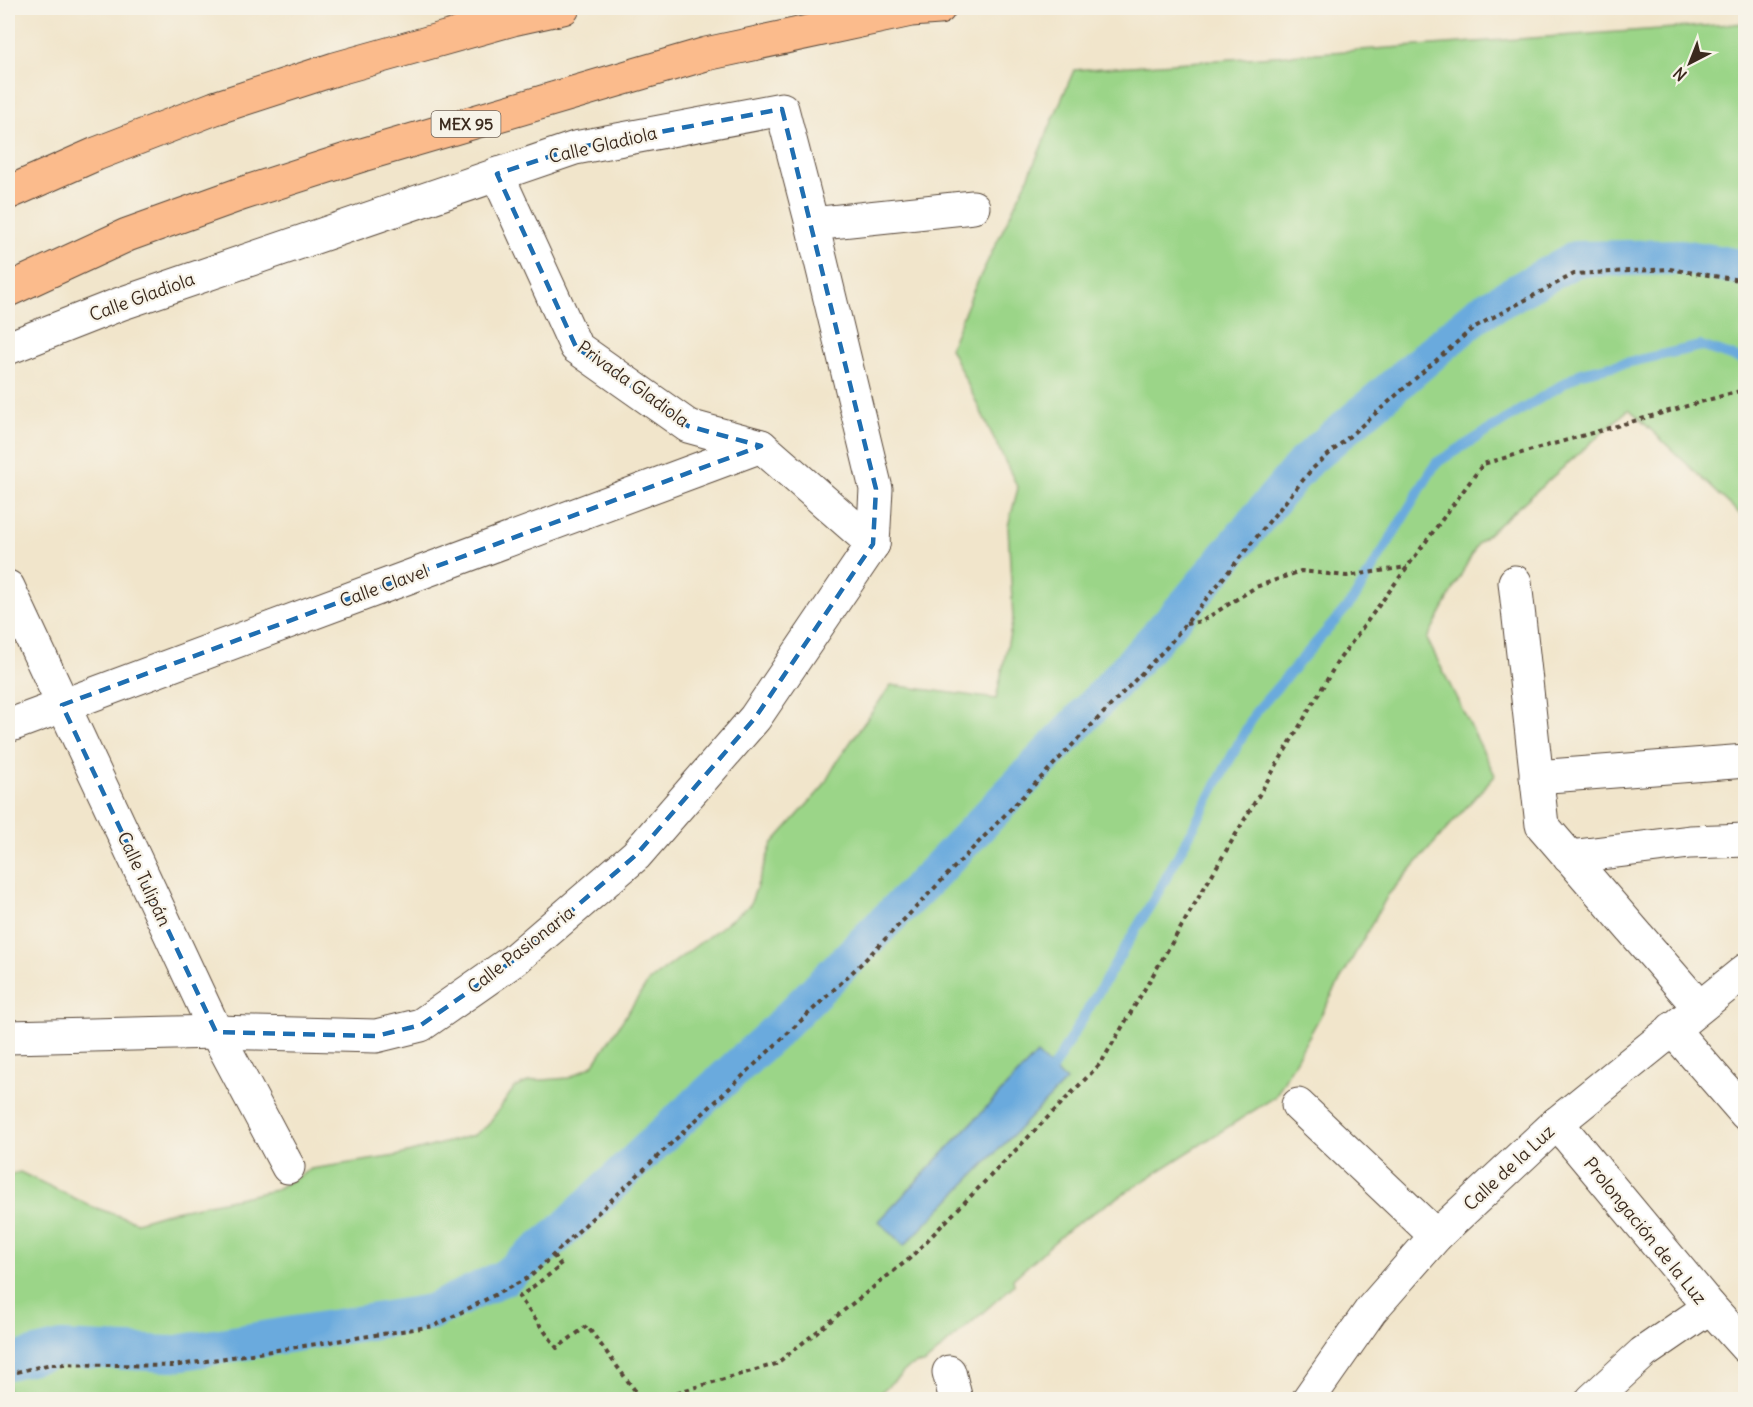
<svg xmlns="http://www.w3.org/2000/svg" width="1753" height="1407" viewBox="0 0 1753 1407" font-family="Delius,sans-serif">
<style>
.green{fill:#9bd588;stroke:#6b8053;stroke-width:1.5}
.water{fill:#6aaadd;stroke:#526a7e;stroke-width:1.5}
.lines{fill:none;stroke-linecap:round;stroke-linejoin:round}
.stream{stroke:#6aaadd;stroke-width:10}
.canal{stroke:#6aaadd;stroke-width:36}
.minor-casing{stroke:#564638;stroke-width:35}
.highway-casing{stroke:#564638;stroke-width:35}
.path{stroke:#564638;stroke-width:4;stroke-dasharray:4.5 4.5;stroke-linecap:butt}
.minor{stroke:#fff;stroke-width:33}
.highway{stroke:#fbbb8c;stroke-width:33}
.marked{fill:none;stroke:#1f6fb2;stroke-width:4.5;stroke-dasharray:12 8;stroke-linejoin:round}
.labels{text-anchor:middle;stroke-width:4.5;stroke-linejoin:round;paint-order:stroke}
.shield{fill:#f7f3e8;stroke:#73665b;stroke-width:1.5}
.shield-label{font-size:16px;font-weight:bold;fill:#3b2a1e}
.street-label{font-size:18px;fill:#3b2a1e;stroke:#f7f3e8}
</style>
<rect width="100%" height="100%" fill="#f7f3e8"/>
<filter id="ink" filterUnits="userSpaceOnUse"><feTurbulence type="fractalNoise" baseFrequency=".0167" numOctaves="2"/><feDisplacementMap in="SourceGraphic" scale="12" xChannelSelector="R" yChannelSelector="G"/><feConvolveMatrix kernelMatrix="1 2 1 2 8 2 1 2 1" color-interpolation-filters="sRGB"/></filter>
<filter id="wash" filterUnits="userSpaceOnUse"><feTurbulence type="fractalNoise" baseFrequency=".008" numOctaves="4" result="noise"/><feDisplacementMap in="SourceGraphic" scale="24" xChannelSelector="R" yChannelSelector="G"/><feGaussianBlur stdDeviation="1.35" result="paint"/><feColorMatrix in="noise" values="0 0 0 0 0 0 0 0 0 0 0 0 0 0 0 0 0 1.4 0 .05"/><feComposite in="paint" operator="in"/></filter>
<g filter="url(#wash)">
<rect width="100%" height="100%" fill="#f1e5cb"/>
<polygon class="green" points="1745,23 1745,519 1629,409 1478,543 1427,639 1495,775 1388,895 1275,1097 1071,1227 1013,1279 1014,1285 924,1364 915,1364 908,1368 873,1399 8,1400 8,1175 20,1172 93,1207 137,1222 170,1212 275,1190 311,1169 396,1156 474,1135 487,1126 514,1088 530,1081 569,1078 593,1065 648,982 750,905 772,844 822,788 838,760 891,685 996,699 1013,619 1008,526 1018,488 950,348 974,289 1028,178 1074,70"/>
<polygon class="water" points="1037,1054 1066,1081 904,1246 879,1221"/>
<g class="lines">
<polyline class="stream" points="1053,1068 1160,889 1255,713 1354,599 1436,463 1581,373 1701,346 1746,361"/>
<polyline class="canal" points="8,1362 61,1349 171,1354 431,1312 505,1277 557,1236 666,1132 772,1035 932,875 1072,729 1184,607 1303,464 1479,313 1575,259 1681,257 1746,268"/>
</g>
</g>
<g filter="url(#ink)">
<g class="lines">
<defs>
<g id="minor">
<polyline points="497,174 576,347 688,426 761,446 873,544"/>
<polyline points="812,224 973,207"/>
<polyline points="8,348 120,304 575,148 782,109 812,224 876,489 873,544"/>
<polyline points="1515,582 1542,825 1699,1007"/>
<polyline points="8,587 216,1032 288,1167"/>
<polyline points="8,726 761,446"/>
<polyline points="1536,777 1746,761"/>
<polyline points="1569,857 1690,842 1746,840"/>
<polyline points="1672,1029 1746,1114"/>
<polyline points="8,1037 216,1032 376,1036 421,1025 514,960 636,855 755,718 873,544"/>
<polyline points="1298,1105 1436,1236"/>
<polyline points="1557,1123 1710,1307 1746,1347"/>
<polyline points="949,1372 956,1400"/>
<polyline points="1308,1400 1371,1310 1436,1236 1557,1123 1746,970"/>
<polyline points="1592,1400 1643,1353 1710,1307"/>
</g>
<g id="highway">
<polyline points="8,193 96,154 215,108 335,69 513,19 563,8"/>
<polyline points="8,290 127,235 241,194 362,155 706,54 911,10 939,8"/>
</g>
</defs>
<use href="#minor" class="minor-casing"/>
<use href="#highway" class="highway-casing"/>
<g class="path">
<polyline points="1186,624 1202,621 1256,587 1301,571 1347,576 1407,567"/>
<polyline points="553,1255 561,1266 519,1297 557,1348 587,1326 642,1400"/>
<polyline points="8,1374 51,1364 173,1366 434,1326 530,1277 863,962 1167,647 1312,469 1473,328 1574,274 1669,269 1746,281"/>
<polyline points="651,1400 776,1364 909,1259 1101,1063 1338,661 1483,464 1743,390 1746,391"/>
</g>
<use href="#minor" class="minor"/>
<use href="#highway" class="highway"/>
</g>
</g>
<path class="marked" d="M782 109 876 489 873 544 755 718 636 855 514 960 421 1025 376 1036 216 1032 62 705 761 446 688 426 576 347 497 174 575 148Z"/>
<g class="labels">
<rect class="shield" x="431.5" y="111" width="69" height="26" rx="4.5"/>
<g class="shield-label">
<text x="466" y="130">MEX 95</text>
</g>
<g class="street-label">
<text transform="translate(603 145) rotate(-13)" y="6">Calle Gladiola</text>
<text transform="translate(142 297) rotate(-20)" y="6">Calle Gladiola</text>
<text transform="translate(633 384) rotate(36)" y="6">Privada Gladiola</text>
<text transform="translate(384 586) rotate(-20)" y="6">Calle Clavel</text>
<text transform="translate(144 879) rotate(65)" y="6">Calle Tulipán</text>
<text transform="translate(521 950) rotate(-38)" y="6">Calle Pasionaria</text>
<text transform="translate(1509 1168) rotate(-43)" y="6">Calle de la Luz</text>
<text transform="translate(1645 1231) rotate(51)" y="6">Prolongación de la Luz</text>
</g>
</g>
<rect width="1753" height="1407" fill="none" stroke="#f7f3e8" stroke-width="30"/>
<g transform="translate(1690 63) rotate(222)" stroke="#f7f3e8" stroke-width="4.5" paint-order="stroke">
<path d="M0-4.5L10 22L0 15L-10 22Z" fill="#3b2a1e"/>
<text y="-9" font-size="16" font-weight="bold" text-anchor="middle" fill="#3b2a1e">N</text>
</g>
</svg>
